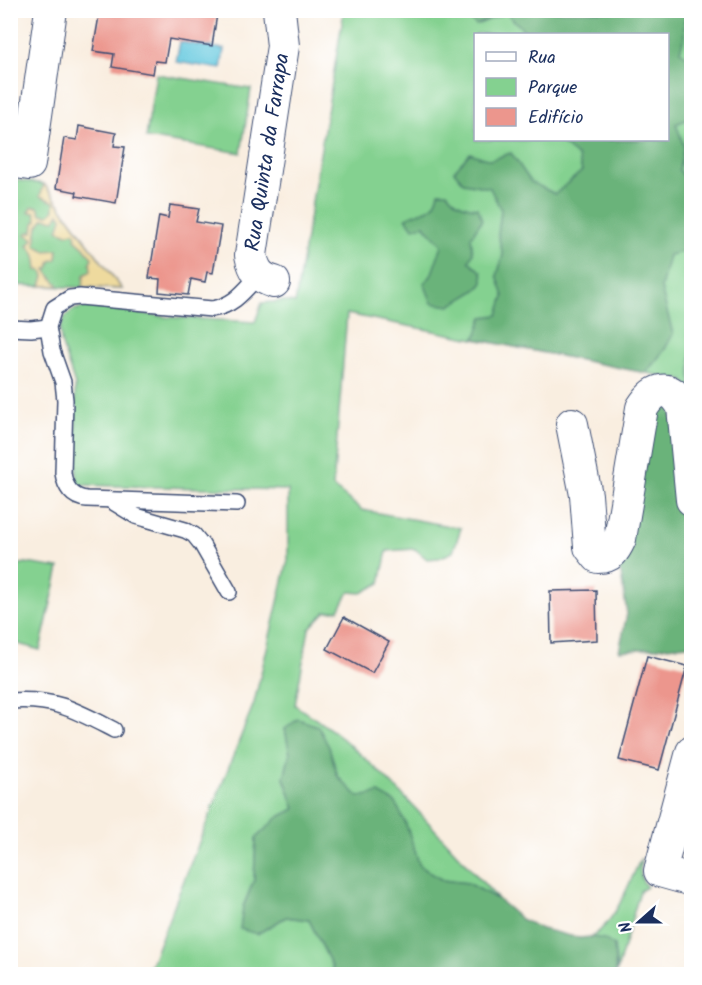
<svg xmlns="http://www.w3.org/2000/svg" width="702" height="985" viewBox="0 0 702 985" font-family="Kalam,sans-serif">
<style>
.green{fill:#84d190;stroke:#508077;stroke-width:1.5;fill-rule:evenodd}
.forest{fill:#6bb37a;stroke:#43716c;stroke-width:1.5}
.sand{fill:#eeda9e;stroke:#84847e;stroke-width:1.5}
.water{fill:#61c7de;stroke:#3e7b9e;stroke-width:1.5}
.building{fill:#ec968d}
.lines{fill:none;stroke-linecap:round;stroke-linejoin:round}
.lane-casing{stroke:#3c4c72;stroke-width:18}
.street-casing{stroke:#3c4c72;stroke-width:34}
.lane{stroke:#fff;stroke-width:15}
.street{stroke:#fff;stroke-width:32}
.labels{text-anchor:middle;stroke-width:4.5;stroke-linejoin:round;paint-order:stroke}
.street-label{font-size:21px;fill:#1b2f5e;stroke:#fff}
</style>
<rect width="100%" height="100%" fill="#fff"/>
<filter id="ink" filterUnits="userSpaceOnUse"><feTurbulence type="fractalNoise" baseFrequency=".0167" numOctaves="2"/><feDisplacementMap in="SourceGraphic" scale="12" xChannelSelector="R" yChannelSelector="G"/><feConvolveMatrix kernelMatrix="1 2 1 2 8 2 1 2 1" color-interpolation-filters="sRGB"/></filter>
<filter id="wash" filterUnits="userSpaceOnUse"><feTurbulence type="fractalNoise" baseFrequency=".008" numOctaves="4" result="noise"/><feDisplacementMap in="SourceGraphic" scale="24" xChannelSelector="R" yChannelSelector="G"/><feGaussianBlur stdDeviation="1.35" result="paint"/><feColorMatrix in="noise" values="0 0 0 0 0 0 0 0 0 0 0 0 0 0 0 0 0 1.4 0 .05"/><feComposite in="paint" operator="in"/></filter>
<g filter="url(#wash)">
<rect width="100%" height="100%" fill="#f9eee0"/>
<g class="green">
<path d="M344 11H691V388L682 380 347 314 333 487 362 510 461 528 453 552 439 558 427 559 415 549 387 551 380 583 362 593 349 592 339 610 325 612 309 629 295 705C309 715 324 724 337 734 397 783 447 844 499 900L468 883 442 880 420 866 413 848 379 793 359 798 338 777 329 747 285 729 290 754 284 778 295 809 277 818 256 838 254 880 243 907 257 934 286 917 309 920 332 966 334 974H147L254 703 288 560V490L77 485 75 385 61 342 60 329 65 317 73 310 89 306 167 317 255 322 262 303 283 301 295 303ZM476 34H668V140H476Z"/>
<polygon points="156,74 251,89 241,153 146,138"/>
<polygon points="10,179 44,184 122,289 11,285"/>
<polygon points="26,563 59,568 40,650 11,642 11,566"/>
<path d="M641 858C640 870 639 878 647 887L640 891 617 971 614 946 592 937C617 920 628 885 641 858Z"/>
</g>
<g class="forest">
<polygon points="459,11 689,11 690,13 684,21 684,38 680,51 687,56 691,54 691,118 676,124 684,146 679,170 691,185 691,253 690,250 669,255 661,288 673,334 665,349 646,373 475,339 483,317 498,315 504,296 497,276 503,255 498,235 501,210 490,188 464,183 454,171 470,153 490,160 511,153 531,182 555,194 582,171 578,157 557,140 668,140 668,34 528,34 506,13 476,25"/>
<path d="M439 192H447C455 203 464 207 478 208L482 220 471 237 473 253 469 261 482 272C482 275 484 279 483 282 481 290 458 300 450 306L432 303 424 283 431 276 442 245 424 225 413 228 406 218C422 209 435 214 439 192Z"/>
<polygon points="663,404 671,409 684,490 691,638 688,645 619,651 627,614 621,574 614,561 642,428"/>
<polygon points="298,719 318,726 329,747 338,777 359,797 379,793 395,802 406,824 420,866 442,880 468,883 499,900 521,919 542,929 579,938 592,937 604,939 614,946 616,974 334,974 332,966 309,920 286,917 257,934 240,929 243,907 254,880 256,838 277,818 295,809 284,778 290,754 285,729"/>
</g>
<path class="sand" d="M44 184 122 289 83 287 84 275 91 271 90 262 92 258 84 247 75 239 76 237 74 232 67 234 58 230 62 218 59 213 55 220 44 218 38 226 35 245 45 251 58 250 57 259 51 261 49 268 46 269C49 276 55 280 59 286H41L44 276 42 271 37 270C36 261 36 252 28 246L33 239 26 234 29 232H33L34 223 37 220 35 213 29 212 32 207H38L41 214 49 215 54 210V202L40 196Z"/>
<polygon class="water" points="180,42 224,49 221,69 176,62"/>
<g id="blocks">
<g class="building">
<polygon points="100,10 195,10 217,14 212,46 169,39 165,62 155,61 153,74 112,67 114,54 93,51"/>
<polygon points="79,126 116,133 114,146 125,147 116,203 76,196 77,192 56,188 64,138 77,140"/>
<polygon points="170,205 199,209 196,222 221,226 213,273 207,272 205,282 191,279 188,295 159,292 160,279 149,278 159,216 168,218"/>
<polygon points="596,590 597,640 551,643 550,591"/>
<polygon points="344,617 389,642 372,673 327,649"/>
<polygon points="647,656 687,666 659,770 619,760"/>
</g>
</g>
</g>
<g filter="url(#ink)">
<use href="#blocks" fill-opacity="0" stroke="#3c4c72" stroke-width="1.5"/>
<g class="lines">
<defs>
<g id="lane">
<polyline points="10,328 31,329 48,327"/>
<polyline points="110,500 136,516 185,530 194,535 202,545 229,592"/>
<path d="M237 504 87 499C72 498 65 487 63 473L65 400 63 382 52 351 48 327 54 308 70 298 80 297 212 309C235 305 244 291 259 275"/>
<path d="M10 701C55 698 75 710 114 730"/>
</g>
<g id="street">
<polyline points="10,161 29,164 51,10"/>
<path id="s1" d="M274 282C259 278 254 270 251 255L283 46 279 10"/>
<path d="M572 424 586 495 590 547 598 557C611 557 615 550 620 539L642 408C655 387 670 383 683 407L692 500"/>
<polyline points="692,752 660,871 692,880"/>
</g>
</defs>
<use href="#lane" class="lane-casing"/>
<use href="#street" class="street-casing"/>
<use href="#lane" class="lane"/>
<use href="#street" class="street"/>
</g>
</g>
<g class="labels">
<g class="street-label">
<text dy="7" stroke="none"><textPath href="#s1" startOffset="142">Rua Quinta da Farrapa</textPath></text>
</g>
</g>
<rect width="702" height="985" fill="none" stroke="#fff" stroke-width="36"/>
<rect x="474" y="33" width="195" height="108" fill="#ffffff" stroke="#a4acbf" stroke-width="1.5"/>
<rect x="486" y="52" width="30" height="9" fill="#ffffff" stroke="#a4acbf" stroke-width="1.5"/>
<text x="528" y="63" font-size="18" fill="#1b2f5e">Rua</text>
<rect x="486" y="78" width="30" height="18" fill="#84d190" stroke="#a4acbf" stroke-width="1.5"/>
<text x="528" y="93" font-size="18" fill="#1b2f5e">Parque</text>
<rect x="486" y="108" width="30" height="18" fill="#ec968d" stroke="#a4acbf" stroke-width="1.5"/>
<text x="528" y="123" font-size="18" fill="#1b2f5e">Edifício</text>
<g transform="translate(639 922) rotate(249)" stroke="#ffffff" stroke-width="4.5" paint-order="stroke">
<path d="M0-4.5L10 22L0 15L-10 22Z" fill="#1b2f5e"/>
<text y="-9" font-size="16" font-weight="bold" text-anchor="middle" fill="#1b2f5e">N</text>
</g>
</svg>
